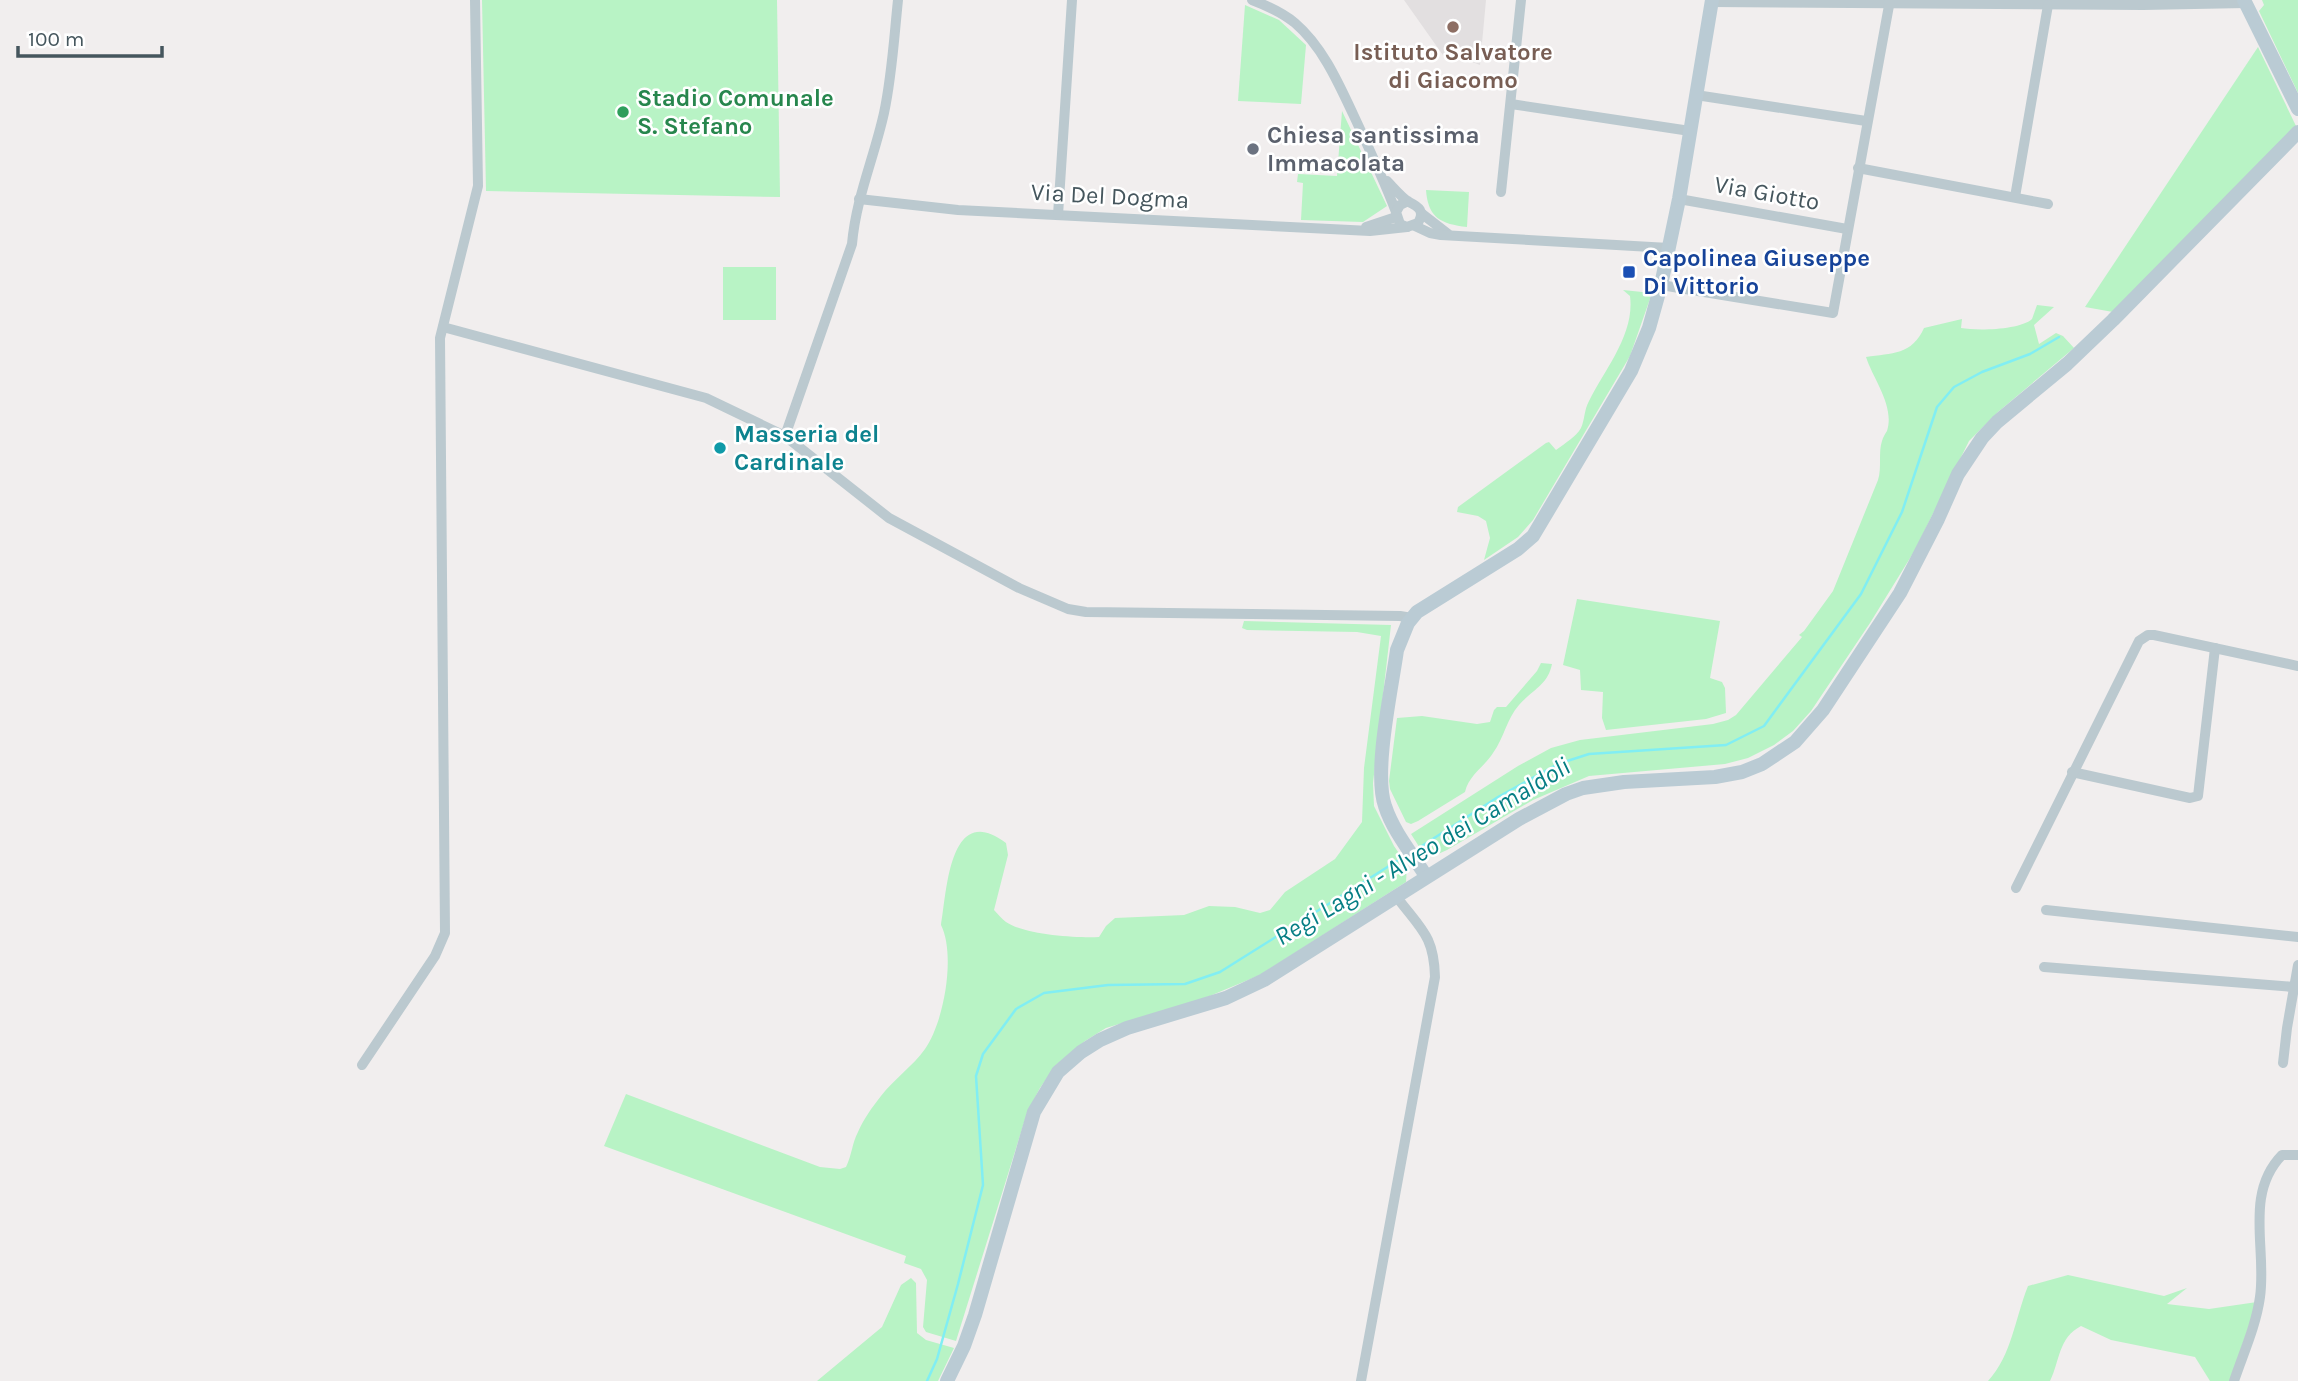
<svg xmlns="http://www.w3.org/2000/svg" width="2298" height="1381" viewBox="0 0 2298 1381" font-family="Karla,sans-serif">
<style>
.education{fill:#e2dfe0}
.green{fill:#b8f3c5}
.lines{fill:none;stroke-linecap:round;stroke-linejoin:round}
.stream{stroke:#81eef3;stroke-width:2.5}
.street{stroke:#bbc9cf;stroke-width:10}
.secondary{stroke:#bacbd4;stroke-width:14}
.education-dot{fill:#8d6e63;stroke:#fff;stroke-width:2.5}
.leisure-dot{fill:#2e9e5b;stroke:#fff;stroke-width:2.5}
.worship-dot{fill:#6b7280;stroke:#fff;stroke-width:2.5}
.transit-dot{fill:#1a4fb4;stroke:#fff;stroke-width:2.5}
.culture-dot{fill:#0f9aa8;stroke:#fff;stroke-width:2.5}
.labels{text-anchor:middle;stroke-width:5;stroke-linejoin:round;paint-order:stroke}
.education-label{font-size:24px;font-weight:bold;fill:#785e54;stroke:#fff}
.leisure-label{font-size:24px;font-weight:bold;fill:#27864d;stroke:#fff;text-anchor:start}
.worship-label{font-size:24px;font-weight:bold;fill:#5b616d;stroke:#fff;text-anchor:start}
.street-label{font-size:24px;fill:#45565d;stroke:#fff}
.transit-label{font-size:24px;font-weight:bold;fill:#164399;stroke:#fff;text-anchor:start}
.culture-label{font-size:24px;font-weight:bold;fill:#0d838f;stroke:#fff;text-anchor:start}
.water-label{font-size:26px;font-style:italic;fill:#057e84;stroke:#fff}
</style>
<rect width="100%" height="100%" fill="#f1eeee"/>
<polygon class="education" points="1404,0 1486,0 1480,65 1451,54 1445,58"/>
<g class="green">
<polygon points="482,0 777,0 780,197 486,191"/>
<polygon points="2262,0 2298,0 2298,93 2259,11 2264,5"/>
<polygon points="1245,5 1279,20 1306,45 1301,104 1238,101"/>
<polygon points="2258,47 2296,126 2113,312 2085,307"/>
<polygon points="1342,111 1387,206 1363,222 1301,220 1303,183 1297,182 1298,174 1337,176"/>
<path d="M1426 190 1469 192 1467 227C1441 224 1428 218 1426 190Z"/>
<rect x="723" y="267" width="53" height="53"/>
<path d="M1623 290 1652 293 1630 356 1533 520 1518 537 1484 560 1490 538 1486 521 1478 516 1457 512 1458 507 1546 443 1549 442 1556 450C1565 443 1576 437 1581 428 1585 419 1584 410 1589 401 1605 369 1635 334 1630 296Z"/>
<path d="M2037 305 2054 307 2034 325 2039 344 2056 333 2063 336 2074 348 1998 412 1969 441 1915 550 1870 623 1811 711 1793 731 1774 745 1748 758 1725 764 1589 776 1533 800 1447 850 1438 854 1423 853 1411 834 1518 766 1551 748 1580 740 1713 724 1728 720 1736 715 1802 637 1799 635 1804 631 1833 591 1878 480C1882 467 1878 453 1882 441 1883 437 1885 434 1887 431 1895 406 1873 379 1866 357 1892 353 1912 355 1924 328L1962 319 1961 328C1977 331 2020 330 2032 319Z"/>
<polygon points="1577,599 1720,621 1710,678 1722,682 1725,688 1726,713 1706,719 1606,730 1602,718 1603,692 1581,690 1580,670 1563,665"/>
<path d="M1244 621 1391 625 1373 783 1374 806 1394 846 1407 865 1406 882 1260 975 1205 998 1106 1028 1085 1041 1056 1065 1040 1088 1027 1113 956 1341 926 1332 923 1327 927 1280 921 1269 904 1263 906 1256 604 1146 626 1094 820 1167 840 1169 846 1167C852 1155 852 1143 858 1132 863 1120 873 1106 881 1096 894 1079 913 1066 925 1049 944 1022 956 955 941 925 947 892 949 800 1006 843L1008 855 994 910C998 914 1002 919 1006 922 1025 935 1076 938 1099 937L1106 926 1115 918 1184 915 1209 906 1235 907 1260 913 1270 910 1285 892 1335 859 1362 822 1364 768 1381 636 1357 632 1247 630 1242 628Z"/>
<path d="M1541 663 1552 664C1548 685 1532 690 1519 705 1507 718 1504 738 1493 753 1484 767 1469 775 1465 792L1418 821 1411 824 1406 822 1390 789 1389 781 1397 718 1422 716 1477 724 1490 722 1494 710 1497 707H1506L1537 671Z"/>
<path d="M2068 1275 2164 1296 2187 1288 2167 1304 2209 1309 2257 1302 2230 1381H2210L2195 1357 2111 1340 2081 1326C2058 1338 2060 1361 2050 1381H1988C2012 1355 2015 1318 2028 1286Z"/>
<polygon points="911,1278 916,1283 917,1333 926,1340 954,1348 938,1381 817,1381 882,1327 901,1285"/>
</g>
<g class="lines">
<g class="stream">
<polyline points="1414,851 1498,797 1558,764 1589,754 1726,745 1764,726 1861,594 1902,512 1937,407 1954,387 1982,372 2030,354 2059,337"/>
<polyline points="927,1381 937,1359 958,1284 983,1185 976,1076 983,1054 1016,1009 1044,993 1108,985 1185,984 1220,972 1405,856"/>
</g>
<g class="street">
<path d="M1252 0C1268 6 1283 13 1295 23 1322 46 1338 82 1353 114 1368 146 1383 178 1396 212"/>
<polyline points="1712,2 2143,5 2246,3"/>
<polyline points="1696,95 1866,121"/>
<polyline points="1511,104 1690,131"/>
<polyline points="1858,168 2048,204"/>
<path d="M1387 181C1393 187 1401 197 1409 202 1419 207 1425 211 1418 223L1407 227 1400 224 1396 212 1400 205 1408 201"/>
<polyline points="1501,192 1521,0"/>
<polyline points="2015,197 2048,5"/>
<polyline points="859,199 958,210 1370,231 1407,227"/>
<polyline points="1679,199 1847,229"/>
<polyline points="1421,213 1448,234"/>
<polyline points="1058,215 1072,0"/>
<polyline points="1415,226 1430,233 1441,235 1669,248"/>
<polyline points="1366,227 1396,217"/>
<polyline points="1661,285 1833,313 1890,0"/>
<polyline points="443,327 706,398 785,436 889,518 1019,588 1068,609 1086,612 1400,616 1412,618"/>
<path d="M785 436 852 244C856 198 874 158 884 113 892 76 894 38 898 0"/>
<polyline points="2072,772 2190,798 2198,796 2215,648"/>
<polyline points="2016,888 2139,641 2148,635 2154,635 2298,666"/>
<polyline points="2046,910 2298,937"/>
<polyline points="2044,967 2294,987"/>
<polyline points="2283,1063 2287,1028 2298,965"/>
<polyline points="362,1065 435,956 445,933 440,338 478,186 475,0"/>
<path d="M1361 1381 1435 977C1434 937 1422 930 1399 900"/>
<path d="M2234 1381C2243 1354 2256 1326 2260 1297 2267 1249 2244 1194 2282 1155H2298"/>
</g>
<g class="secondary">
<polyline points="2244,0 2298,109"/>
<path d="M1426 876C1412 854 1393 831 1385 806 1373 772 1392 687 1397 650L1408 623 1417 612 1518 549 1533 536 1631 371 1649 328 1661 285 1679 199 1712 0"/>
<polyline points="947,1381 964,1346 975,1315 1034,1112 1058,1072 1081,1052 1100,1040 1127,1028 1226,998 1264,980 1519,819 1566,794 1583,788 1624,782 1715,777 1742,772 1762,764 1795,742 1823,710 1900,593 1938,519 1958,474 1982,438 1997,422 2067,364 2113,320 2298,132"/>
</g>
</g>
<circle class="education-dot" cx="1453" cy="27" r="7"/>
<circle class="leisure-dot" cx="623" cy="112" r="7"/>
<circle class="worship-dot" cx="1253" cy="149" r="7"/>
<rect class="transit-dot" x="1622" y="265" width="14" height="14" rx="3.5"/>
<circle class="culture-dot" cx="720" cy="448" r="7"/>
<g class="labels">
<g class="education-label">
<text x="1453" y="60">Istituto Salvatore<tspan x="1453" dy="28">di Giacomo</tspan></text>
</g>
<g class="leisure-label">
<text x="637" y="106">Stadio Comunale<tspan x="637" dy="28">S. Stefano</tspan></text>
</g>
<g class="worship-label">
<text x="1267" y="143">Chiesa santissima<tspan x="1267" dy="28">Immacolata</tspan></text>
</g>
<g class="street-label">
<text transform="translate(1767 193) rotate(10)" y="8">Via Giotto</text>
<text transform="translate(1110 196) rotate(3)" y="8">Via Del Dogma</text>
</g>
<g class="transit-label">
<text x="1643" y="266">Capolinea Giuseppe<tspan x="1643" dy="28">Di Vittorio</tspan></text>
</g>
<g class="culture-label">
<text x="734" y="442">Masseria del<tspan x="734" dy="28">Cardinale</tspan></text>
</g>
<g class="water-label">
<text transform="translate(1422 851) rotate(-31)" y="9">Regi Lagni - Alveo dei Camaldoli</text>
</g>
</g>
<path d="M18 46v10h144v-10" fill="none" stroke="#45565d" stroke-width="3.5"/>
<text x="28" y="46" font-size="21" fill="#45565d" stroke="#ffffff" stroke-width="5" paint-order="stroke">100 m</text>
</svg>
